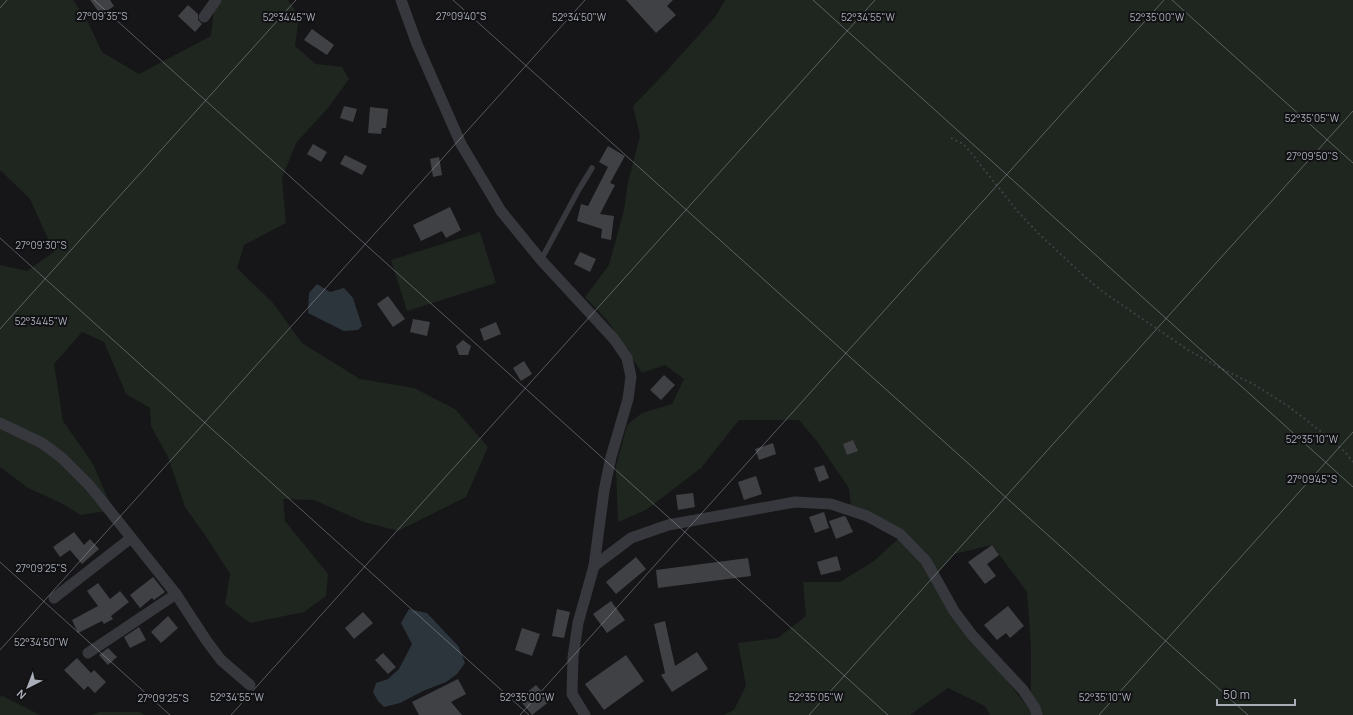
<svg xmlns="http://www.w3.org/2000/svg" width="1353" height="715" viewBox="0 0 1353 715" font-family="Manrope,sans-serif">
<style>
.green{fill:#1e261f;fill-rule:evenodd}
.water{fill:#2c353c}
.building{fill:#404145}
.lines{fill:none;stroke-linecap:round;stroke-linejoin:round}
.path{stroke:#3d3f44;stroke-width:2;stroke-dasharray:2 3;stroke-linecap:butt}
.lane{stroke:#37383d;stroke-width:5.5}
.street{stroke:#37383d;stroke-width:11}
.ticks{fill:none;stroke:#a8adb8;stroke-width:1;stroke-opacity:0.45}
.ticks-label{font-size:10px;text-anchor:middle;fill:#a8adb8;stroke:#111113;stroke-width:4;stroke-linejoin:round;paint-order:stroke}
</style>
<rect width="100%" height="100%" fill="#161618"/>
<g class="green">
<polygon points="0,0 73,0 87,20 102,52 139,74 211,36 215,0 288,0 299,16 295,46 316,64 342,67 349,79 328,108 296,143 282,178 286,223 244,245 237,268 273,303 302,343 360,379 414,388 455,409 488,447 466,497 398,531 364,522 314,500 283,499 285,521 328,574 326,596 304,612 250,623 225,604 230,574 207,538 185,507 168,457 151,426 150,408 126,394 104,342 82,332 54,364 63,421 93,464 113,510 81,515 61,503 28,488 0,467 0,265 27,271 54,252 30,199 0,170"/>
<path d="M725 0H1353V715H990L985 706 948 688 910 715H724L734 710 746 686 738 643 778 638 806 616 803 582H840L874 561 899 538 880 527 852 515 849 488 816 440 799 420H739L701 468 646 510 618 522 616 466 627 425 642 413 672 404 684 379 665 365 642 373 607 320 585 297 609 265 624 210 628 182 640 136 633 106 662 76 716 16ZM992 545 1027 592 1031 646V711L996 667 934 578 954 554Z"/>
<polygon points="480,232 496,283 407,311 391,260"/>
<polygon points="2,696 40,715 0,715 0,697"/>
<polygon points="99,712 140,712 144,715 92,715"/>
</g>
<g class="water">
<polygon points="317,284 330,292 344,288 353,298 362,326 358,330 344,331 308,313 309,293"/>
<polygon points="409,609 427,613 459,647 465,663 457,674 446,682 423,691 400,703 384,707 378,701 373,692 376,683 388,679 399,669 412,644 401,623"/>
</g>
<g class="building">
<polygon points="90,0 110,0 114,6 101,15"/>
<polygon points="626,0 673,0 667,6 676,15 656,33"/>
<polygon points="188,5 198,14 198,20 202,24 195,32 178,16"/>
<polygon points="312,29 334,45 327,55 304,40"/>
<polygon points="344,106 357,109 353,122 340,118"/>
<polygon points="370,107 388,109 386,128 382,128 381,134 368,133"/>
<polygon points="313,144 327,152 321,162 307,154"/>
<polygon points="608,146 625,156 610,183 615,185 600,214 614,216 611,240 601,238 602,229 577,221 581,204 588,206 608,167 599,162"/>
<polygon points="345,155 367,166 362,175 340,164"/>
<polygon points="439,157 442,175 433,177 430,159"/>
<polygon points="450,207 461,230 446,238 442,231 421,241 413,225"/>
<polygon points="580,252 596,259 590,272 574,264"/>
<polygon points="388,296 405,319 393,327 377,304"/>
<polygon points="413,319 430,322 427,336 410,332"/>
<polygon points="496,322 501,334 484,341 480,329"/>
<polygon points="463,340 471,346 468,355 459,355 456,346"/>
<polygon points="524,361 532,374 521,381 513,368"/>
<polygon points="664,375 675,385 661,400 650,390"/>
<polygon points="853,440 858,451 847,455 843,444"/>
<polygon points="773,443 776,454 759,460 755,449"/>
<polygon points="824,465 829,478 819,482 814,468"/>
<polygon points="756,476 762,494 744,500 738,482"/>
<polygon points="693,493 695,507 678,510 676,495"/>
<polygon points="824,512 829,528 815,533 809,517"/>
<polygon points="844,516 846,517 853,532 836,539 829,521"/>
<polygon points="74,532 84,545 90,539 99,549 82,564 70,550 60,557 53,547"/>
<polygon points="992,545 999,555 987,564 996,576 985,584 968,562"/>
<polygon points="837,556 841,570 821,575 817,562"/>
<polygon points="636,557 646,569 616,594 606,582"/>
<polygon points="748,558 751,576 658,588 656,570"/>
<polygon points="153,577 165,592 154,600 152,598 140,608 130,595"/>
<polygon points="98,583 110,599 120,591 129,602 111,616 113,619 104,624 102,621 78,633 72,620 98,606 87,591"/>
<polygon points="611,601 625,620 607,633 593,614"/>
<polygon points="1008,606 1024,626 1010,638 1006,633 997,640 984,625"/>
<polygon points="557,609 570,612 564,638 552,636"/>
<polygon points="363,612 373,623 354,639 345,628"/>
<polygon points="168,616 178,628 161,643 151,632"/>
<polygon points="665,621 675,666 697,652 708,669 672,692 661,675 665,673 654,624"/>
<polygon points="139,627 146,640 130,648 124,637"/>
<polygon points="522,628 540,634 532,656 515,650"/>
<polygon points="108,648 117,657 108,665 99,655"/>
<polygon points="383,653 396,667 388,674 375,660"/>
<polygon points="626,655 644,681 604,710 585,684"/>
<polygon points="77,658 91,673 94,670 106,682 95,693 88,686 84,690 64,670"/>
<polygon points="458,679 466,694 451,702 462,715 419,715 412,702"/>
<polygon points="536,685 550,701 532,715 519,699"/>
</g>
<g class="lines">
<polyline class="path" points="951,138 963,144 973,155 986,172 1019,213 1039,234 1084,276 1103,292 1188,350 1220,368 1253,384 1288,406 1324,434 1346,453 1353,462"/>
<polyline class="lane" points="541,260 578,191 592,168"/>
<g class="street">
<polyline points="401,0 417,44 461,144 501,211 541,260 614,339 627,358 631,377 628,399 611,457 604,491 594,566 578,623 573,657 572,694 585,715"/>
<polyline points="204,17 216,0"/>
<polyline points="0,423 42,443 62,458 90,486 176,594 206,640 221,660 250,685"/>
<polyline points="594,566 631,538 668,525 795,502 831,504 867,516 900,534 926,561 954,611 972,635 1023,690 1035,708 1037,715"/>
<polyline points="54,598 131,538"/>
<polyline points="88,653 176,594"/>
</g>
</g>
<path class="ticks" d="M94 0 888 715M453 0 1248 715M813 0 1353 487M1172 0 1353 163M0 8 7 0M0 238 529 715M0 329 296 0M0 562 170 715M0 650 585 0M231 715 875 0M520 715 1164 0M809 715 1353 111M1099 715 1353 432"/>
<g class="ticks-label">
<text x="102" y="20">27°09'35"S</text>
<text x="461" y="20">27°09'40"S</text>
<text x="289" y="21">52°34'45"W</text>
<text x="579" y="21">52°34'50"W</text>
<text x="868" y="21">52°34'55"W</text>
<text x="1157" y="21">52°35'00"W</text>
<text x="1312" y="122">52°35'05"W</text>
<text x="1312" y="160">27°09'50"S</text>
<text x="41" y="249">27°09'30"S</text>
<text x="41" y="325">52°34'45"W</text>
<text x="1312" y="443">52°35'10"W</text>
<text x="1312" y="483">27°09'45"S</text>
<text x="41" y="572">27°09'25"S</text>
<text x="41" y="646">52°34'50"W</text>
<text x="237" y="701">52°34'55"W</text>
<text x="527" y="701">52°35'00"W</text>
<text x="816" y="701">52°35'05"W</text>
<text x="1105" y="701">52°35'10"W</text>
<text x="163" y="702">27°09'25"S</text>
</g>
<g transform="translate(28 687) rotate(222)" stroke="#111113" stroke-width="3" paint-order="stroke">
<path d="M0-3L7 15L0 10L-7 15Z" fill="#a8adb8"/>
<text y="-6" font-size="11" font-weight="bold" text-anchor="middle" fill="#a8adb8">N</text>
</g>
<path d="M1217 699v6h78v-6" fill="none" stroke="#a8adb8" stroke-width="2"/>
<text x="1223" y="699" font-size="12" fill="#a8adb8" stroke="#111113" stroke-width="3" paint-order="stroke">50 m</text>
</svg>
